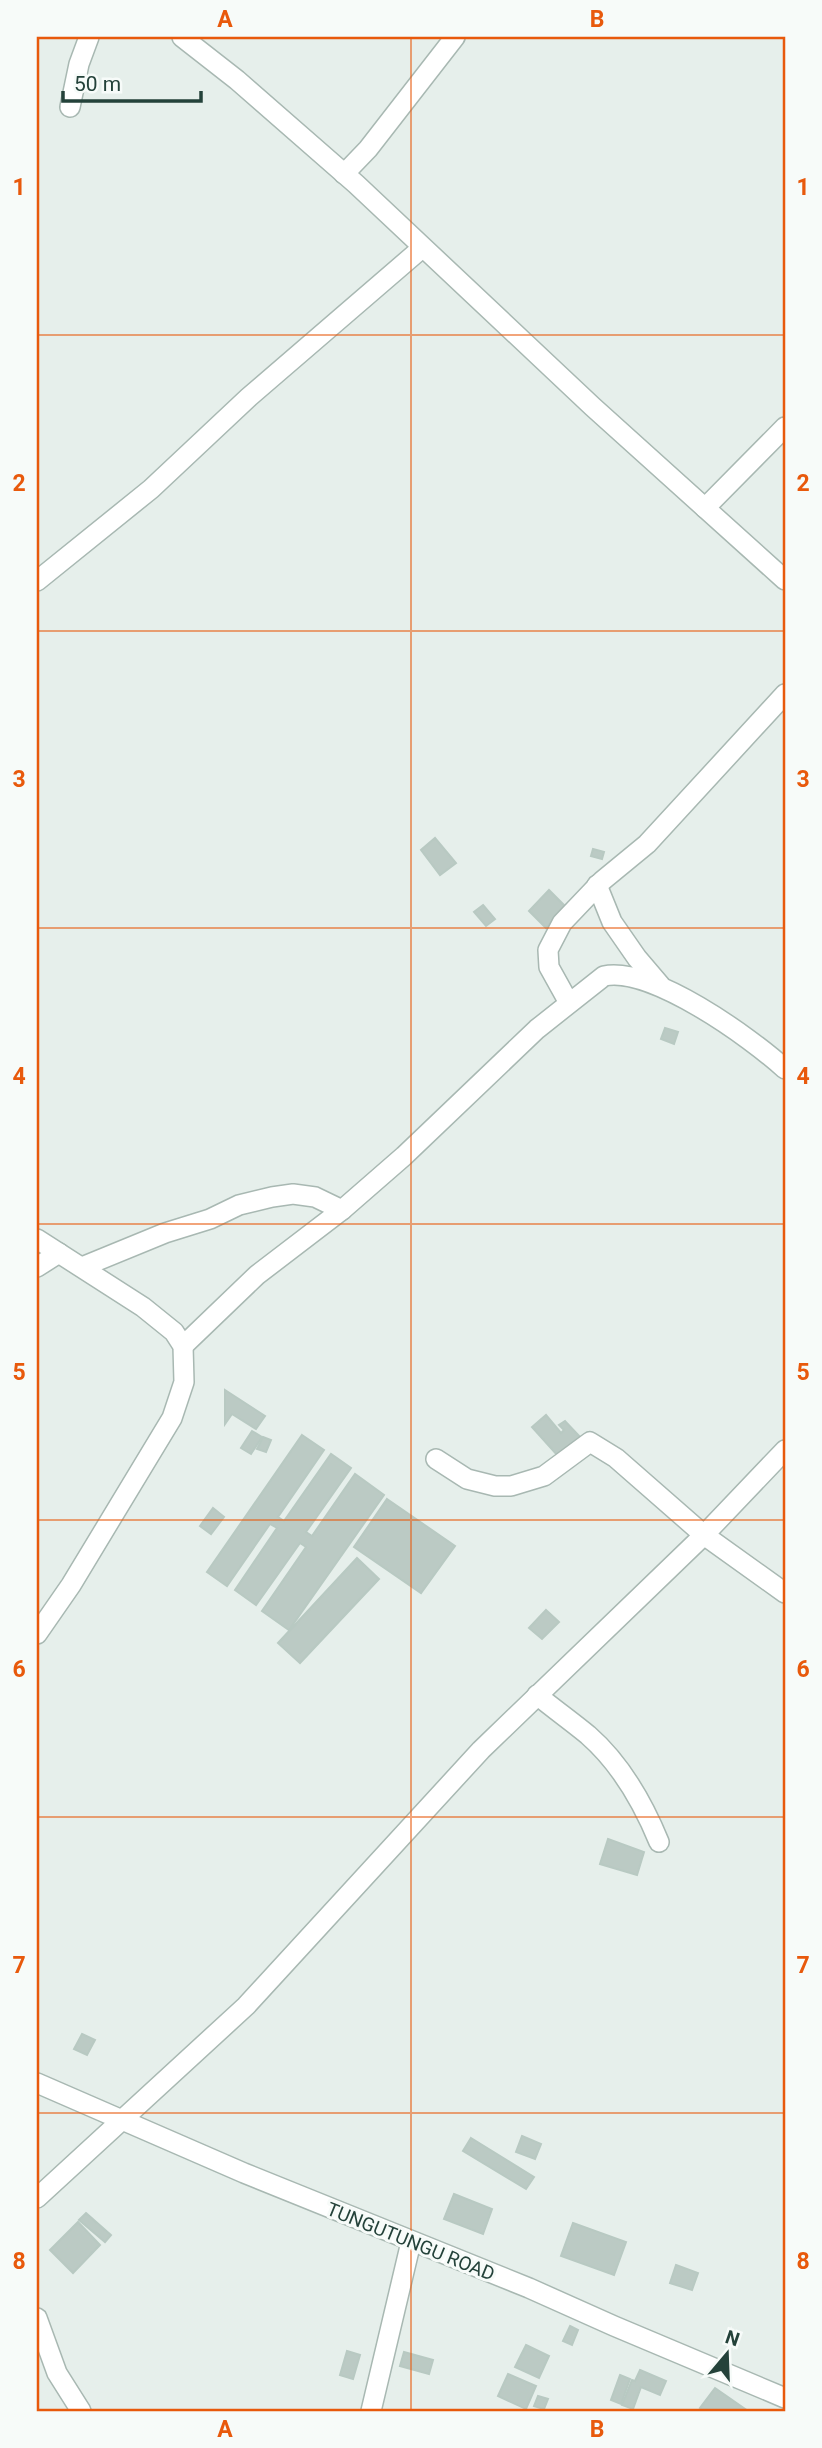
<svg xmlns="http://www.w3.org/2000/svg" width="822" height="2448" viewBox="0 0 822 2448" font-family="Roboto,sans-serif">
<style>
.building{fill:#bbcac4;stroke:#b8c9c2;stroke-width:2}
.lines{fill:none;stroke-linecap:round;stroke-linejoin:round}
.minor-casing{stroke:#a8b8b2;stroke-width:22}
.minor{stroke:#fff;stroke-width:19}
.grid{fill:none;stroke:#e8590c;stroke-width:2;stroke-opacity:0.55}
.labels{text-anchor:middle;stroke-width:6;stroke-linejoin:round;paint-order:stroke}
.street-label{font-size:19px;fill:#24423a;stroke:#f7fbf9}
.neatline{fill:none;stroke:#e8590c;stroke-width:2.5}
.grid-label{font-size:23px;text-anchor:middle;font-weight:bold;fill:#e8590c}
</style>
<rect width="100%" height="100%" fill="#e6efeb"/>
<g class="building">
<polygon points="435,838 456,863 440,875 421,850"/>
<polygon points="593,849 604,852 602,859 591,856"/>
<polygon points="549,890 566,907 546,928 529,911"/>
<polygon points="483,905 495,919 486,926 474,912"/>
<polygon points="665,1028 678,1032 674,1044 661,1039"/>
<polygon points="225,1390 265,1416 256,1429 232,1414 225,1424"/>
<polygon points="546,1415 561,1433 564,1430 559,1425 565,1421 580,1437 557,1455 532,1427"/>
<polygon points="252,1431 262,1437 251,1454 241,1448"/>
<polygon points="302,1435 324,1450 278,1517 284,1521 331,1454 351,1468 306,1532 312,1536 355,1474 384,1495 289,1630 262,1611 306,1547 300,1543 256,1605 235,1590 277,1528 270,1524 227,1586 207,1572"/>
<polygon points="263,1437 271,1440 266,1452 257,1449"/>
<polygon points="387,1499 455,1546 421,1593 354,1547"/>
<polygon points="213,1508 224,1517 211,1534 200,1526"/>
<polygon points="357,1558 379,1579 300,1663 278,1643"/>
<polygon points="546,1610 559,1622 542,1639 529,1628"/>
<polygon points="608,1839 644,1852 637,1875 600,1864"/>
<polygon points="82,2034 95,2040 87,2055 74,2049"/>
<polygon points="522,2136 541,2144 535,2159 516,2152"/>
<polygon points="471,2138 534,2177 526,2189 463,2151"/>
<polygon points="454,2194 492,2209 483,2234 444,2219"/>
<polygon points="86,2213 111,2235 105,2242 79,2220"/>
<polygon points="78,2222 100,2245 73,2273 50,2250"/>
<polygon points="573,2223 626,2242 614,2275 561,2256"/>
<polygon points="676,2265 698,2273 692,2290 670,2283"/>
<polygon points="570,2326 578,2330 572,2345 563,2341"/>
<polygon points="526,2345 549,2356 539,2378 515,2367"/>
<polygon points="347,2351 360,2355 353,2379 340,2375"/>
<polygon points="404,2352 433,2360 429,2374 400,2366"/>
<polygon points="640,2370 666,2381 660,2395 641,2387 633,2409 622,2405 632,2380 635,2381"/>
<polygon points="508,2374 536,2386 526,2409 498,2396"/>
<polygon points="620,2375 630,2379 621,2404 611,2400"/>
<polygon points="715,2388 748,2411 705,2411 700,2408"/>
<polygon points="538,2396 548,2399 544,2409 534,2406"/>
</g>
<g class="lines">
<defs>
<g id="minor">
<polyline points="182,37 237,80 356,184 593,407 785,580"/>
<polyline points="70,107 79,64 89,37"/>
<polyline points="344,174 368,149 455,37"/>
<polyline points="705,508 785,427"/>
<polyline points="37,581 151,489 249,397 422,248"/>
<polyline points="597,885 612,922 637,958 660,985"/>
<polyline points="569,1003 549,967 548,950 562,923 602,881 647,844 785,694"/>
<polyline points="37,1239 143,1307 174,1332 183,1346 184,1382 172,1418 71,1585 37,1634"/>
<polyline points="37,1267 59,1253"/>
<polyline points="82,1267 165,1233 210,1219 239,1205 272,1197 293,1194 315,1197 342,1210"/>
<path d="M183 1346 257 1275 342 1210 404 1156 537 1029 604 976C651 966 750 1037 785 1069"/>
<polyline points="436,1459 467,1479 495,1486 511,1486 544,1476 590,1442 616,1458 704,1535 785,1593"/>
<path d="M537 1695C554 1709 571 1721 588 1735 620 1763 643 1803 659 1842"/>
<polyline points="37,2083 244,2173 529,2288 614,2326 785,2398"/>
<polyline points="37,2198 246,2006 481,1750 704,1535 785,1450"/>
<polyline points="37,2318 57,2373 81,2411"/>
<polyline points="371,2411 411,2242"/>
</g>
</defs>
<use href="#minor" class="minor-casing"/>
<use href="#minor" class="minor"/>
</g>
<path class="grid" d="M411 37V2411M37 335H785M37 631H785M37 928H785M37 1224H785M37 1520H785M37 1817H785M37 2113H785"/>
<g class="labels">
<g class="street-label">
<text transform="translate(411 2241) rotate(22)" y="7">TUNGUTUNGU ROAD</text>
</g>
</g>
<rect width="822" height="2448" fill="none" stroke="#f7fbf9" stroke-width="77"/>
<g transform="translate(727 2354) rotate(19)" stroke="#f7fbf9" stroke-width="5" paint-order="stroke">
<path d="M0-5L12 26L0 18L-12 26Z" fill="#24423a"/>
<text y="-10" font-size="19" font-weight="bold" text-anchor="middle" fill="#24423a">N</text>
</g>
<path d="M63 91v10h138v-10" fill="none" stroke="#24423a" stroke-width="3.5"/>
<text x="74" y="91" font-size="21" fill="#24423a" stroke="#f7fbf9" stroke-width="5" paint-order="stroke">50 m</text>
<rect x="38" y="38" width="746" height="2372" class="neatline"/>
<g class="grid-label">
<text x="225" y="27">A</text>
<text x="597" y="27">B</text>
<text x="19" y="195">1</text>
<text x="803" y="195">1</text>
<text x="19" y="491">2</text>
<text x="803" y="491">2</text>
<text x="19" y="787">3</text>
<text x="803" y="787">3</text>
<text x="19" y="1084">4</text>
<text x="803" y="1084">4</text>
<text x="19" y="1380">5</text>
<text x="803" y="1380">5</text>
<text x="19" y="1677">6</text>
<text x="803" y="1677">6</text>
<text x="19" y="1973">7</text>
<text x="803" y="1973">7</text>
<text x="19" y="2269">8</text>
<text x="803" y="2269">8</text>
<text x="225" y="2437">A</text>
<text x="597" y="2437">B</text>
</g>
</svg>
